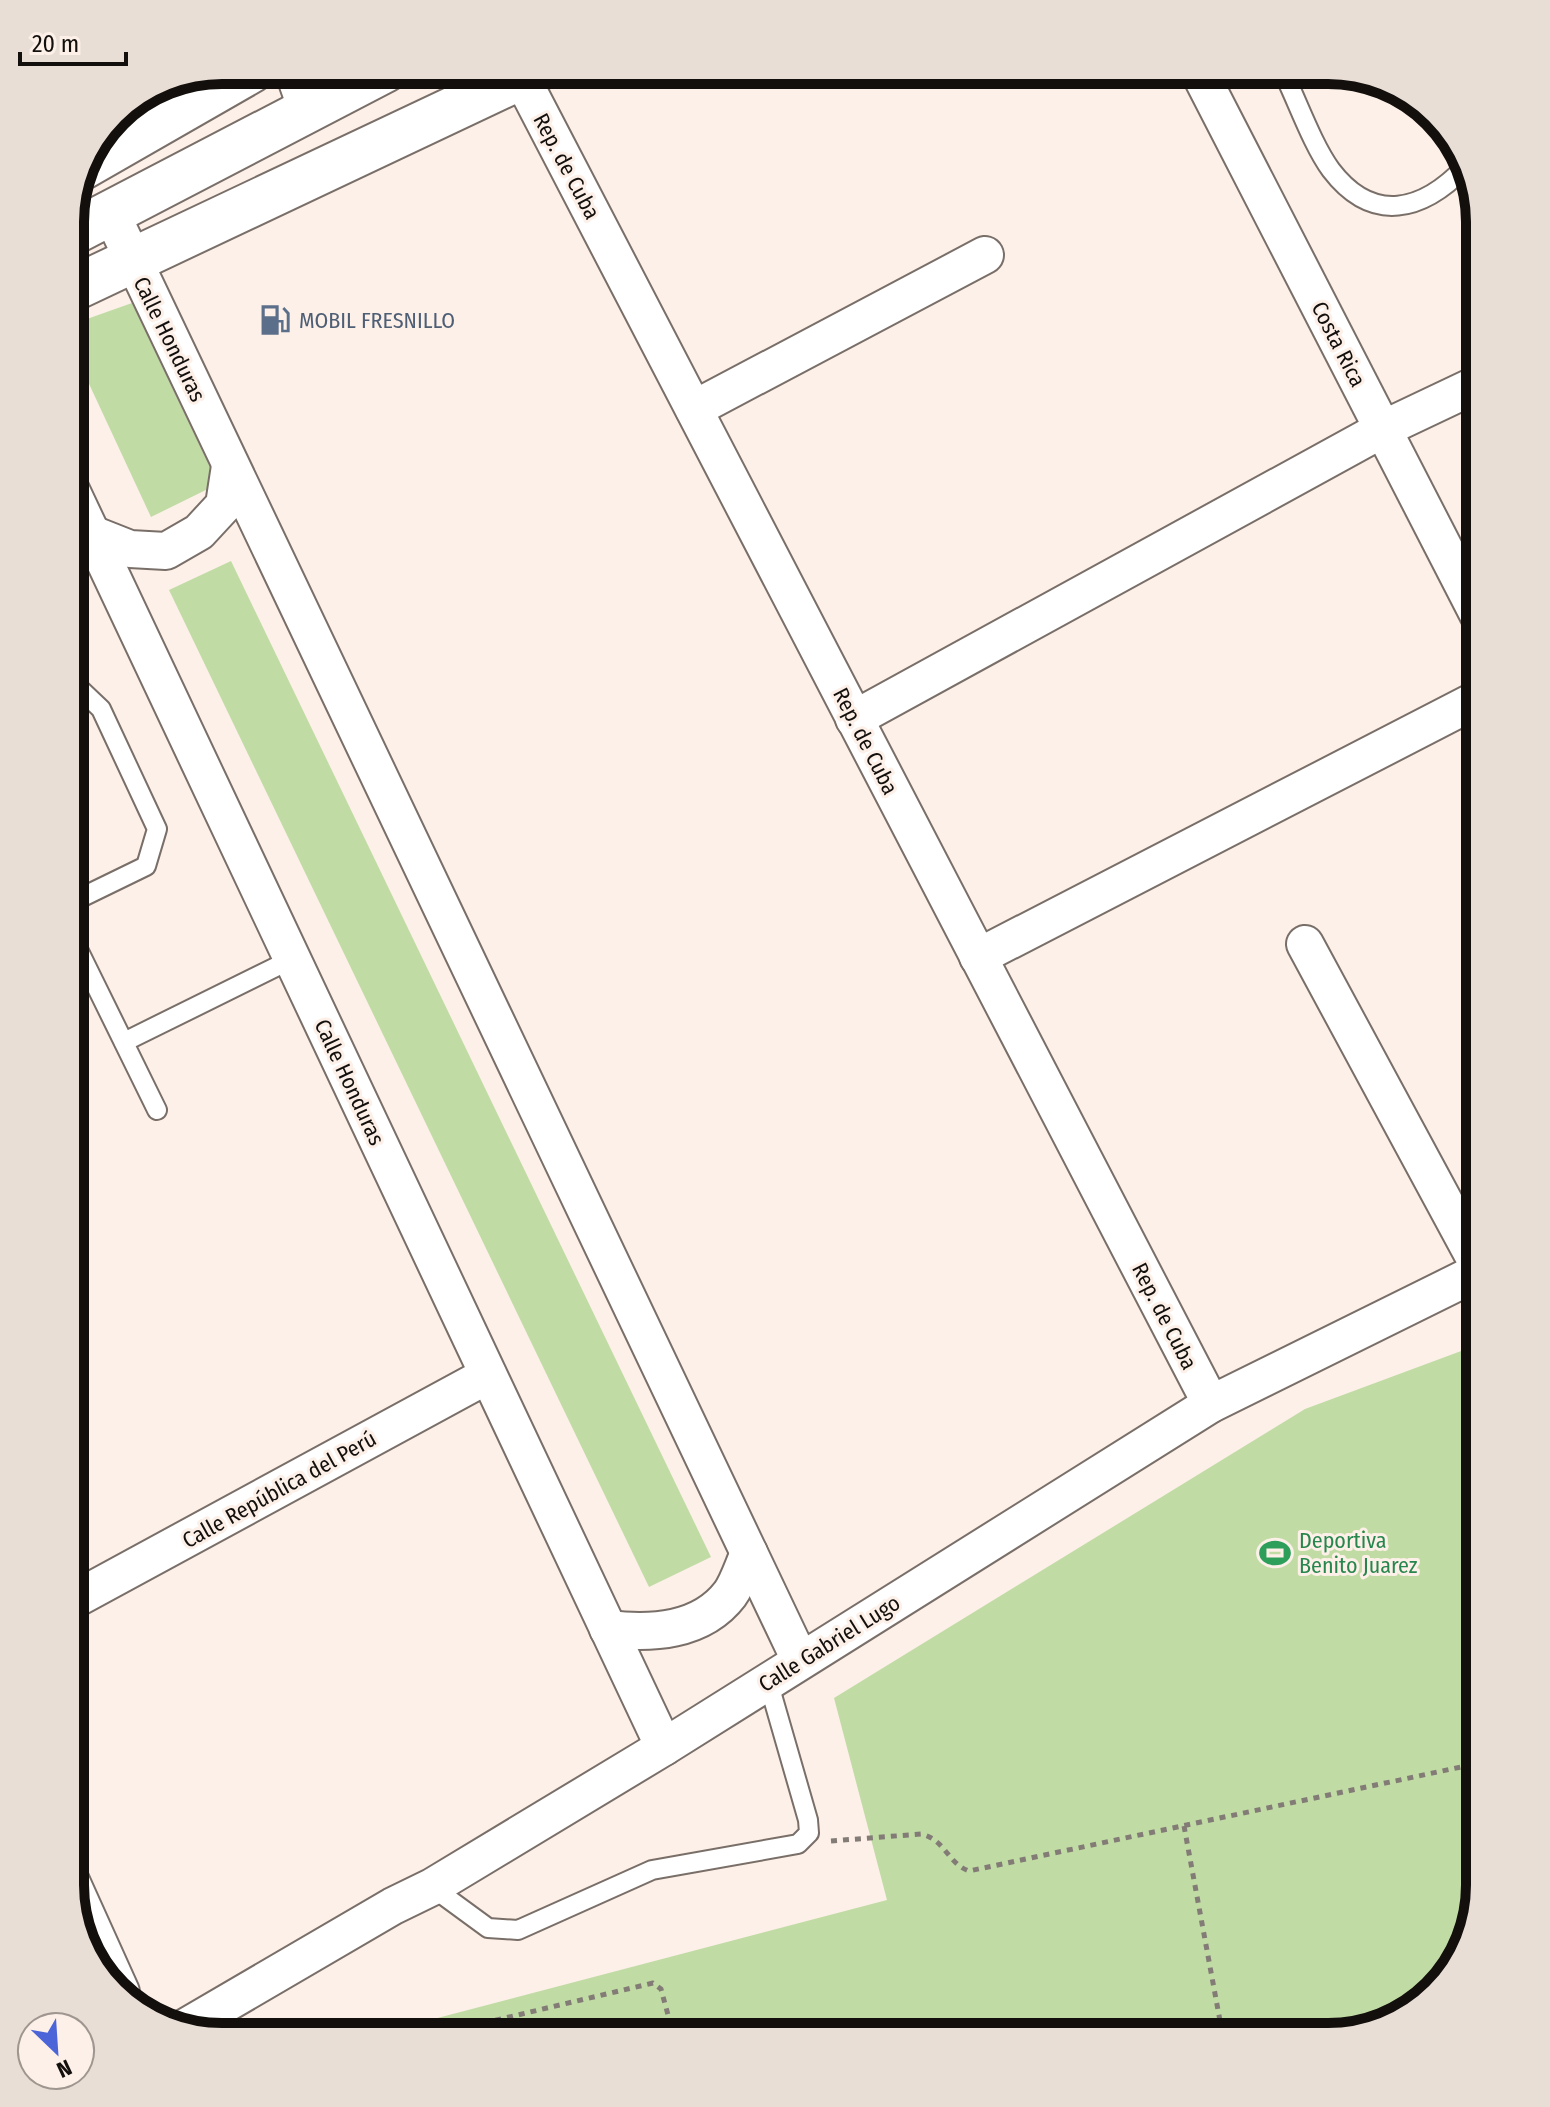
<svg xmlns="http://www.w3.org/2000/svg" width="1550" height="2107" viewBox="0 0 1550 2107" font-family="'Fira Sans Condensed',sans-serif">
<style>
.green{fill:#c1dba5}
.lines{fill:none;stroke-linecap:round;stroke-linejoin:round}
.service-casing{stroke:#796f68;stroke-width:22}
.minor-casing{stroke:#796f68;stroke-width:40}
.tertiary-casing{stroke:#796f68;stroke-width:48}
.secondary-casing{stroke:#796f68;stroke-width:48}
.path{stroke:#837c76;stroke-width:5;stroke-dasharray:6 6;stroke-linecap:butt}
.service{stroke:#fff;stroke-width:18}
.minor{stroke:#fff;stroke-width:36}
.tertiary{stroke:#fff;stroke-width:44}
.secondary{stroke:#fff;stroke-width:44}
.labels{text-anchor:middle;stroke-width:6;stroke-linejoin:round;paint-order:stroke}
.street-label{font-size:22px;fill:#130f0c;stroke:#fcf0e8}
.service-label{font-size:22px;fill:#4e5e75;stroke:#fcf0e8;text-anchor:start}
.leisure-label{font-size:22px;fill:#27864d;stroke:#fcf0e8;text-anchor:start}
.rim{fill:none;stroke:#130f0c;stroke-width:10}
</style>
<rect width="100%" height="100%" fill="#fcf0e8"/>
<g class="green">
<polygon points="132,303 218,484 151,517 70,343 70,325"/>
<polygon points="231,561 711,1557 649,1587 169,590"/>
<polygon points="1480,1344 1480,1885 1459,1961 1404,2016 1328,2037 365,2037 887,1900 834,1698 1305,1409"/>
</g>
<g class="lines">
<defs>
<g id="service">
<path d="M1282 70C1297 100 1312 144 1331 170 1373 225 1423 211 1465 167"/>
<polyline points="70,903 146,866 157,829 101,709 81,690 70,695"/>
<polyline points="70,933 157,1110"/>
<polyline points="124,1042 292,959"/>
<polyline points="432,1887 488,1928 518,1930 652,1870 798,1844 809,1833 808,1820 768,1681"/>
</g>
<g id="minor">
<polyline points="293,70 307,110"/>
<polyline points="1198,70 1480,618"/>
<polyline points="521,77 1211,1404"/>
<polyline points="110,211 800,1660"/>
<polyline points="694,409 985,255"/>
<polyline points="70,488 664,1747"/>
<polyline points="92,534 130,549 166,551 199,532 224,505 230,466"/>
<polyline points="854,719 1383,429 1480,383"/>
<polyline points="1305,944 1480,1268"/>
<polyline points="978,957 1480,698"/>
<polyline points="70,1602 488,1375"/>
<path d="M608 1629C651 1634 701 1632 730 1594 738 1583 743 1566 749 1553"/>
<polyline points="70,1879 121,1992"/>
<polyline points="184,2028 393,1906 432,1887 664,1747 1211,1404 1480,1271"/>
</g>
<polyline id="tertiary" points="70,290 536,70"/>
<g id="secondary">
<polyline points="83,167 252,70"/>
<polyline points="70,234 385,70"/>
</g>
</defs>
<use href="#service" class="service-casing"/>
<use href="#minor" class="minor-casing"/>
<use href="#tertiary" class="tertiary-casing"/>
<use href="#secondary" class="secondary-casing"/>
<g class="path">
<polyline points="1184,1826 1223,2037"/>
<path d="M831 1841 921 1834C946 1840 947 1863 969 1871L1480 1763"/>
<polyline points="437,2034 653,1983 661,1989 674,2037"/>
</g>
<use href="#service" class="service"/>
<use href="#minor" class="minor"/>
<use href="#tertiary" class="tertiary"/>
<use href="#secondary" class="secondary"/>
</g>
<defs>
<symbol id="fuel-bare" viewBox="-9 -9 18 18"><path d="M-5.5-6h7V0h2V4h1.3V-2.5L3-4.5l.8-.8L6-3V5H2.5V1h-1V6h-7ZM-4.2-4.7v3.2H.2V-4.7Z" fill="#5c6f8a" stroke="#fcf0e8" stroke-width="2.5" paint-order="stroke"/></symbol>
<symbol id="stadium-bare" viewBox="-9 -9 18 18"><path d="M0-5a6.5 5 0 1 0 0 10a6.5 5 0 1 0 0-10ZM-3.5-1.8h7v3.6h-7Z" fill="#2e9e5b" stroke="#fcf0e8" stroke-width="2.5" paint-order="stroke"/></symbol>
</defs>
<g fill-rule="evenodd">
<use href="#fuel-bare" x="253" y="298" width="44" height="44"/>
<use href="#stadium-bare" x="1253" y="1531" width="44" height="44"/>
</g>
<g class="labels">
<g class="street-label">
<text transform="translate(567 166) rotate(62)" y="8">Rep. de Cuba</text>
<text transform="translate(170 339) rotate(64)" y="8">Calle Honduras</text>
<text transform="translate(1339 344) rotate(63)" y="8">Costa Rica</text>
<text transform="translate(866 741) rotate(63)" y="8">Rep. de Cuba</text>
<text transform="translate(350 1082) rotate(65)" y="8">Calle Honduras</text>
<text transform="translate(1165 1316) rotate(63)" y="8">Rep. de Cuba</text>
<text transform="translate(279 1489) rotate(-29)" y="8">Calle República del Perú</text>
<text transform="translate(829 1643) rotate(-32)" y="8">Calle Gabriel Lugo</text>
</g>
<g class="service-label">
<text x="299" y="328">MOBIL FRESNILLO</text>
</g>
<g class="leisure-label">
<text x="1299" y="1548">Deportiva<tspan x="1299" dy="25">Benito Juarez</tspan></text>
</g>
</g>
<path d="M0 0H1550V2107H0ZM222 84H1328A138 138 0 0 1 1466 222V1885A138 138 0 0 1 1328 2023H222A138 138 0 0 1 84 1885V222A138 138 0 0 1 222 84Z" fill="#e9ded6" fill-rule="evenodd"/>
<path class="rim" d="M222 84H1328A138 138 0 0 1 1466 222V1885A138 138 0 0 1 1328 2023H222A138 138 0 0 1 84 1885V222A138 138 0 0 1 222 84Z"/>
<g transform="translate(56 2051) rotate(155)"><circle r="38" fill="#fcf0e8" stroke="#9f9690" stroke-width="2"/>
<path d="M0-6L14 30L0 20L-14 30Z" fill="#4b65d9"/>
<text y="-12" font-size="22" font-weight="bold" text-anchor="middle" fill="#130f0c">N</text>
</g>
<path d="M20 52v12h106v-12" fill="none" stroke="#130f0c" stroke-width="4"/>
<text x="32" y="52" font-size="24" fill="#130f0c" stroke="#fcf0e8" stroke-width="6" paint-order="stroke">20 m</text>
</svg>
